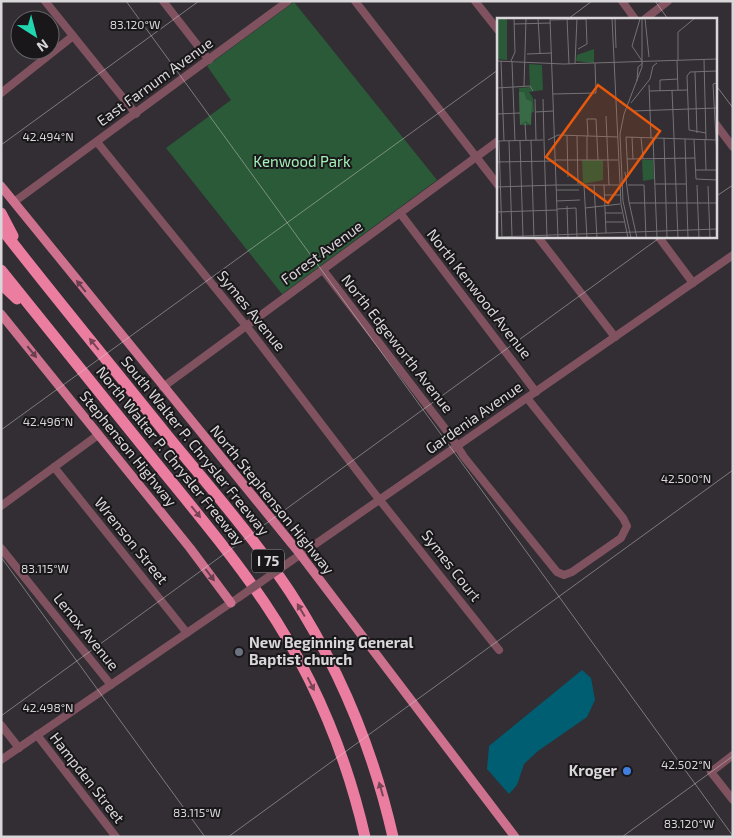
<svg xmlns="http://www.w3.org/2000/svg" width="734" height="838" viewBox="0 0 734 838" font-family="'Exo 2',sans-serif">
<style>
.green{fill:#2b5a38}
.water{fill:#005e72}
.lines{fill:none;stroke-linecap:round;stroke-linejoin:round}
.minor{stroke:#805260;stroke-width:8}
.major{stroke:#cd718e;stroke-width:9}
.highway{stroke:#eb7da0;stroke-width:11}
.minor-bridge{stroke:#805260;stroke-width:8}
.oneway{fill:#6a3f4e}
.oneway2{fill:#774556}
.ticks{fill:none;stroke:#dad7da;stroke-width:1;stroke-opacity:0.45}
.worship-dot{fill:#6b7280;stroke:#191719;stroke-width:2}
.shop-dot{fill:#3f7fe0;stroke:#191719;stroke-width:2}
.labels{text-anchor:middle;stroke-width:4;stroke-linejoin:round;paint-order:stroke}
.shield{fill:#191719;stroke:#a09da0;stroke-width:1}
.shield-label{font-size:14px;font-weight:bold;fill:#dad7da}
.street-label{font-size:15px;fill:#dad7da;stroke:#191719}
.park-label{font-size:15px;fill:#a5f2b8;stroke:#191719}
.poi-label{font-size:15px;font-weight:bold;fill:#dad7da;stroke:#191719;text-anchor:start}
.inset-road{fill:none;stroke:#757276;stroke-width:1}
.view{fill:#e8590c;fill-opacity:0.15;stroke:#e8590c;stroke-width:2.5}
.inset-edge{fill:none;stroke:#dad7da;stroke-width:2.5}
.ticks-label{font-size:12px;text-anchor:middle;fill:#dad7da;stroke:#191719;stroke-width:4;stroke-linejoin:round;paint-order:stroke}
</style>
<rect width="100%" height="100%" fill="#322e33"/>
<polygon class="green" points="294,2 437,180 282,294 166,148 231,100 207,66"/>
<polygon class="water" points="582,670 591,678 595,700 587,717 538,751 524,764 517,785 509,794 487,769 489,746"/>
<g class="lines">
<g class="minor">
<polyline points="45,1 136,114"/>
<polyline points="163,1 209,60"/>
<polyline points="355,1 498,185"/>
<polyline points="475,1 498,30"/>
<polyline points="622,1 635,19"/>
<polyline points="645,19 668,1"/>
<polyline points="1,93 73,36"/>
<polyline points="715,123 733,147"/>
<polyline points="97,142 251,332 371,489 499,650"/>
<polyline points="14,202 288,1"/>
<polyline points="400,213 536,392"/>
<polyline points="537,236 615,337"/>
<polyline points="658,236 693,283"/>
<polyline points="323,270 450,435 464,457 557,572 564,575 572,572 621,538 627,526 623,518 527,398"/>
<polyline points="163,387 498,141"/>
<polyline points="54,467 187,633"/>
<polyline points="1,506 98,435"/>
<polyline points="1,548 111,685"/>
<polyline points="291,561 733,255"/>
<polyline points="1,725 19,748"/>
<polyline points="37,735 116,837"/>
<polyline points="733,755 711,772 733,800"/>
<polyline points="1,760 235,600"/>
</g>
<g class="major">
<polyline points="1,186 300,554 515,837"/>
<polyline points="1,314 190,548 231,603"/>
</g>
<g class="highway">
<polyline points="1,213 13,236"/>
<path d="M1 228C57 300 115 370 171 440 212 490 254 538 290 592 339 667 373 749 393 837"/>
<path d="M1 270C52 333 102 396 153 459 191 506 230 552 264 602 312 673 346 754 365 837"/>
<polyline points="1,284 17,299"/>
</g>
<polyline class="minor-bridge" points="238,598 291,561"/>
</g>
<defs><path id="oneway-solid" d="M-6-.8H1V-3.2L6.5 0L1 3.2V.8H-6Z" transform="scale(1.25)"/></defs>
<g class="oneway">
<use href="#oneway-solid" transform="translate(81 286) rotate(-129)"/>
<use href="#oneway-solid" transform="translate(32 352) rotate(51)"/>
<use href="#oneway-solid" transform="translate(210 575) rotate(53)"/>
</g>
<g class="oneway2">
<use href="#oneway-solid" transform="translate(94 344) rotate(-129)"/>
<use href="#oneway-solid" transform="translate(196 512) rotate(51)"/>
<use href="#oneway-solid" transform="translate(301 610) rotate(-121)"/>
<use href="#oneway-solid" transform="translate(311 684) rotate(63)"/>
<use href="#oneway-solid" transform="translate(381 789) rotate(-106)"/>
</g>
<path class="ticks" d="M126 1 733 836M655 1 668 19M568 19 592 1M715 84 733 108M1 145 199 1M715 197 733 185M1 430 498 70M1 557 205 837M1 716 662 236M228 837 733 470M622 837 733 756"/>
<circle class="worship-dot" cx="239" cy="652" r="5"/>
<circle class="shop-dot" cx="627" cy="771" r="5"/>
<g class="labels">
<rect class="shield" x="252" y="549.5" width="32" height="23" rx="4"/>
<g class="shield-label">
<text x="268" y="566">I 75</text>
</g>
<g class="street-label">
<text transform="translate(155 82) rotate(-36)" y="5">East Farnum Avenue</text>
<text transform="translate(322 253) rotate(-36)" y="5">Forest Avenue</text>
<text transform="translate(479 294) rotate(52)" y="5">North Kenwood Avenue</text>
<text transform="translate(251 311) rotate(51)" y="5">Symes Avenue</text>
<text transform="translate(397 344) rotate(52)" y="5">North Edgeworth Avenue</text>
<text transform="translate(474 418) rotate(-35)" y="5">Gardenia Avenue</text>
<text transform="translate(195 446) rotate(51)" y="5">South Walter P. Chrysler Freeway</text>
<text transform="translate(128 449) rotate(51)" y="5">Stephenson Highway</text>
<text transform="translate(170 456) rotate(51)" y="5">North Walter P. Chrysler Freeway</text>
<text transform="translate(272 500) rotate(51)" y="5">North Stephenson Highway</text>
<text transform="translate(131 541) rotate(51)" y="5">Wrenson Street</text>
<text transform="translate(451 566) rotate(52)" y="5">Symes Court</text>
<text transform="translate(86 632) rotate(51)" y="5">Lenox Avenue</text>
<text transform="translate(87 778) rotate(52)" y="5">Hampden Street</text>
</g>
<g class="park-label">
<text x="302" y="167">Kenwood Park</text>
</g>
<g class="poi-label">
<text x="249" y="648">New Beginning General<tspan x="249" dy="17">Baptist church</tspan></text>
<text x="617" y="776" text-anchor="end">Kroger</text>
</g>
</g>
<g transform="translate(497 18)">
<rect width="220" height="220" fill="#322e33"/>
<path d="M0 0H10V42L0 41ZM97 31V45L79 43 80 37ZM32 46 45 47 46 72 32 74 36 80 37 94 33 95 34 107H23L22 70 33 69ZM85 142H106V162L86 166ZM145 142H156L157 161 146 163Z" fill="#2b5a38"/>
<path d="M22 74H27L29 81 35 84 34 107 29 103 23 107Z" fill="#386a46"/>
<path class="inset-road" d="M41 0 43 35M53 0 61 220M70 0 72 46M115 0 124 186 131 220M118 0 119 30M148 0 152 39M143 1 135 28 145 43M54 2 89 1M17 6 54 5M81 31 90 26 89 0M30 36 55 35M207 42 209 122M0 43 66 46 220 41M4 43 7 123M14 43 18 34 17 0M180 43 181 72M181 43V14L198 0M15 44 18 123M78 46 80 0M198 54 200 115M140 63 141 49 146 45M220 65 216 66 220 139M152 67 154 120M27 68 29 0M0 70 33 68 36 73M175 72 177 120M152 73 190 72M163 73V62L181 61M56 76 99 75 98 45M38 81 39 122M46 81 47 122M134 85 153 61 156 48 160 45M136 93 220 90M38 94 56 93M0 96 23 95M109 98 112 167M28 105 29 122M209 115 192 112 190 58 193 54 220 53M70 118 71 159M80 118 81 166M90 118V142M91 118 90 101H99L101 142M129 119 220 122M129 119 131 159M135 119 136 141M144 119 146 141M156 120 160 220M167 120 170 220M177 120 181 220M188 121 191 220M34 122 37 220M47 122 50 220M51 122 61 117 121 119M197 122 199 161 220 162M208 122 209 152M0 123 46 122M2 123 5 219M12 123 15 218M23 123 26 219M130 141 198 140M58 142H121M0 144 58 143M198 152H220M128 154 132 184M158 166H189M59 167H122M87 167 90 220M97 167 100 220M107 167 109 215M131 167H147L149 220M200 167 202 220M211 168 213 220M0 169 59 167M59 172H82M107 177H123M59 183 83 182M132 184 140 220M132 185H220M70 188 71 220M88 190 123 186M60 191 79 190 80 220M0 194 60 192M108 195H125M109 204H127M0 219 220 211M134 220 126 183 123 116 127 96 145 49V0"/>
<path class="view" d="M101 67 163 113 111 185 49 139Z"/>
<rect width="220" height="220" class="inset-edge"/>
</g>
<g class="ticks-label">
<text x="135" y="29">83.120°W</text>
<text x="48" y="141">42.494°N</text>
<text x="48" y="426">42.496°N</text>
<text x="686" y="483">42.500°N</text>
<text x="45" y="573">83.115°W</text>
<text x="48" y="712">42.498°N</text>
<text x="686" y="769">42.502°N</text>
<text x="197" y="817">83.115°W</text>
<text x="689" y="828">83.120°W</text>
</g>
<rect width="734" height="838" fill="none" stroke="#dad7da" stroke-width="5"/>
<g transform="translate(35 35) rotate(144)"><circle r="24" fill="#191719" stroke="#666466"/>
<path d="M0-4L9 19L0 12L-9 19Z" fill="#21d5af"/>
<text y="-8" font-size="14" font-weight="bold" text-anchor="middle" fill="#dad7da">N</text>
</g>
</svg>
